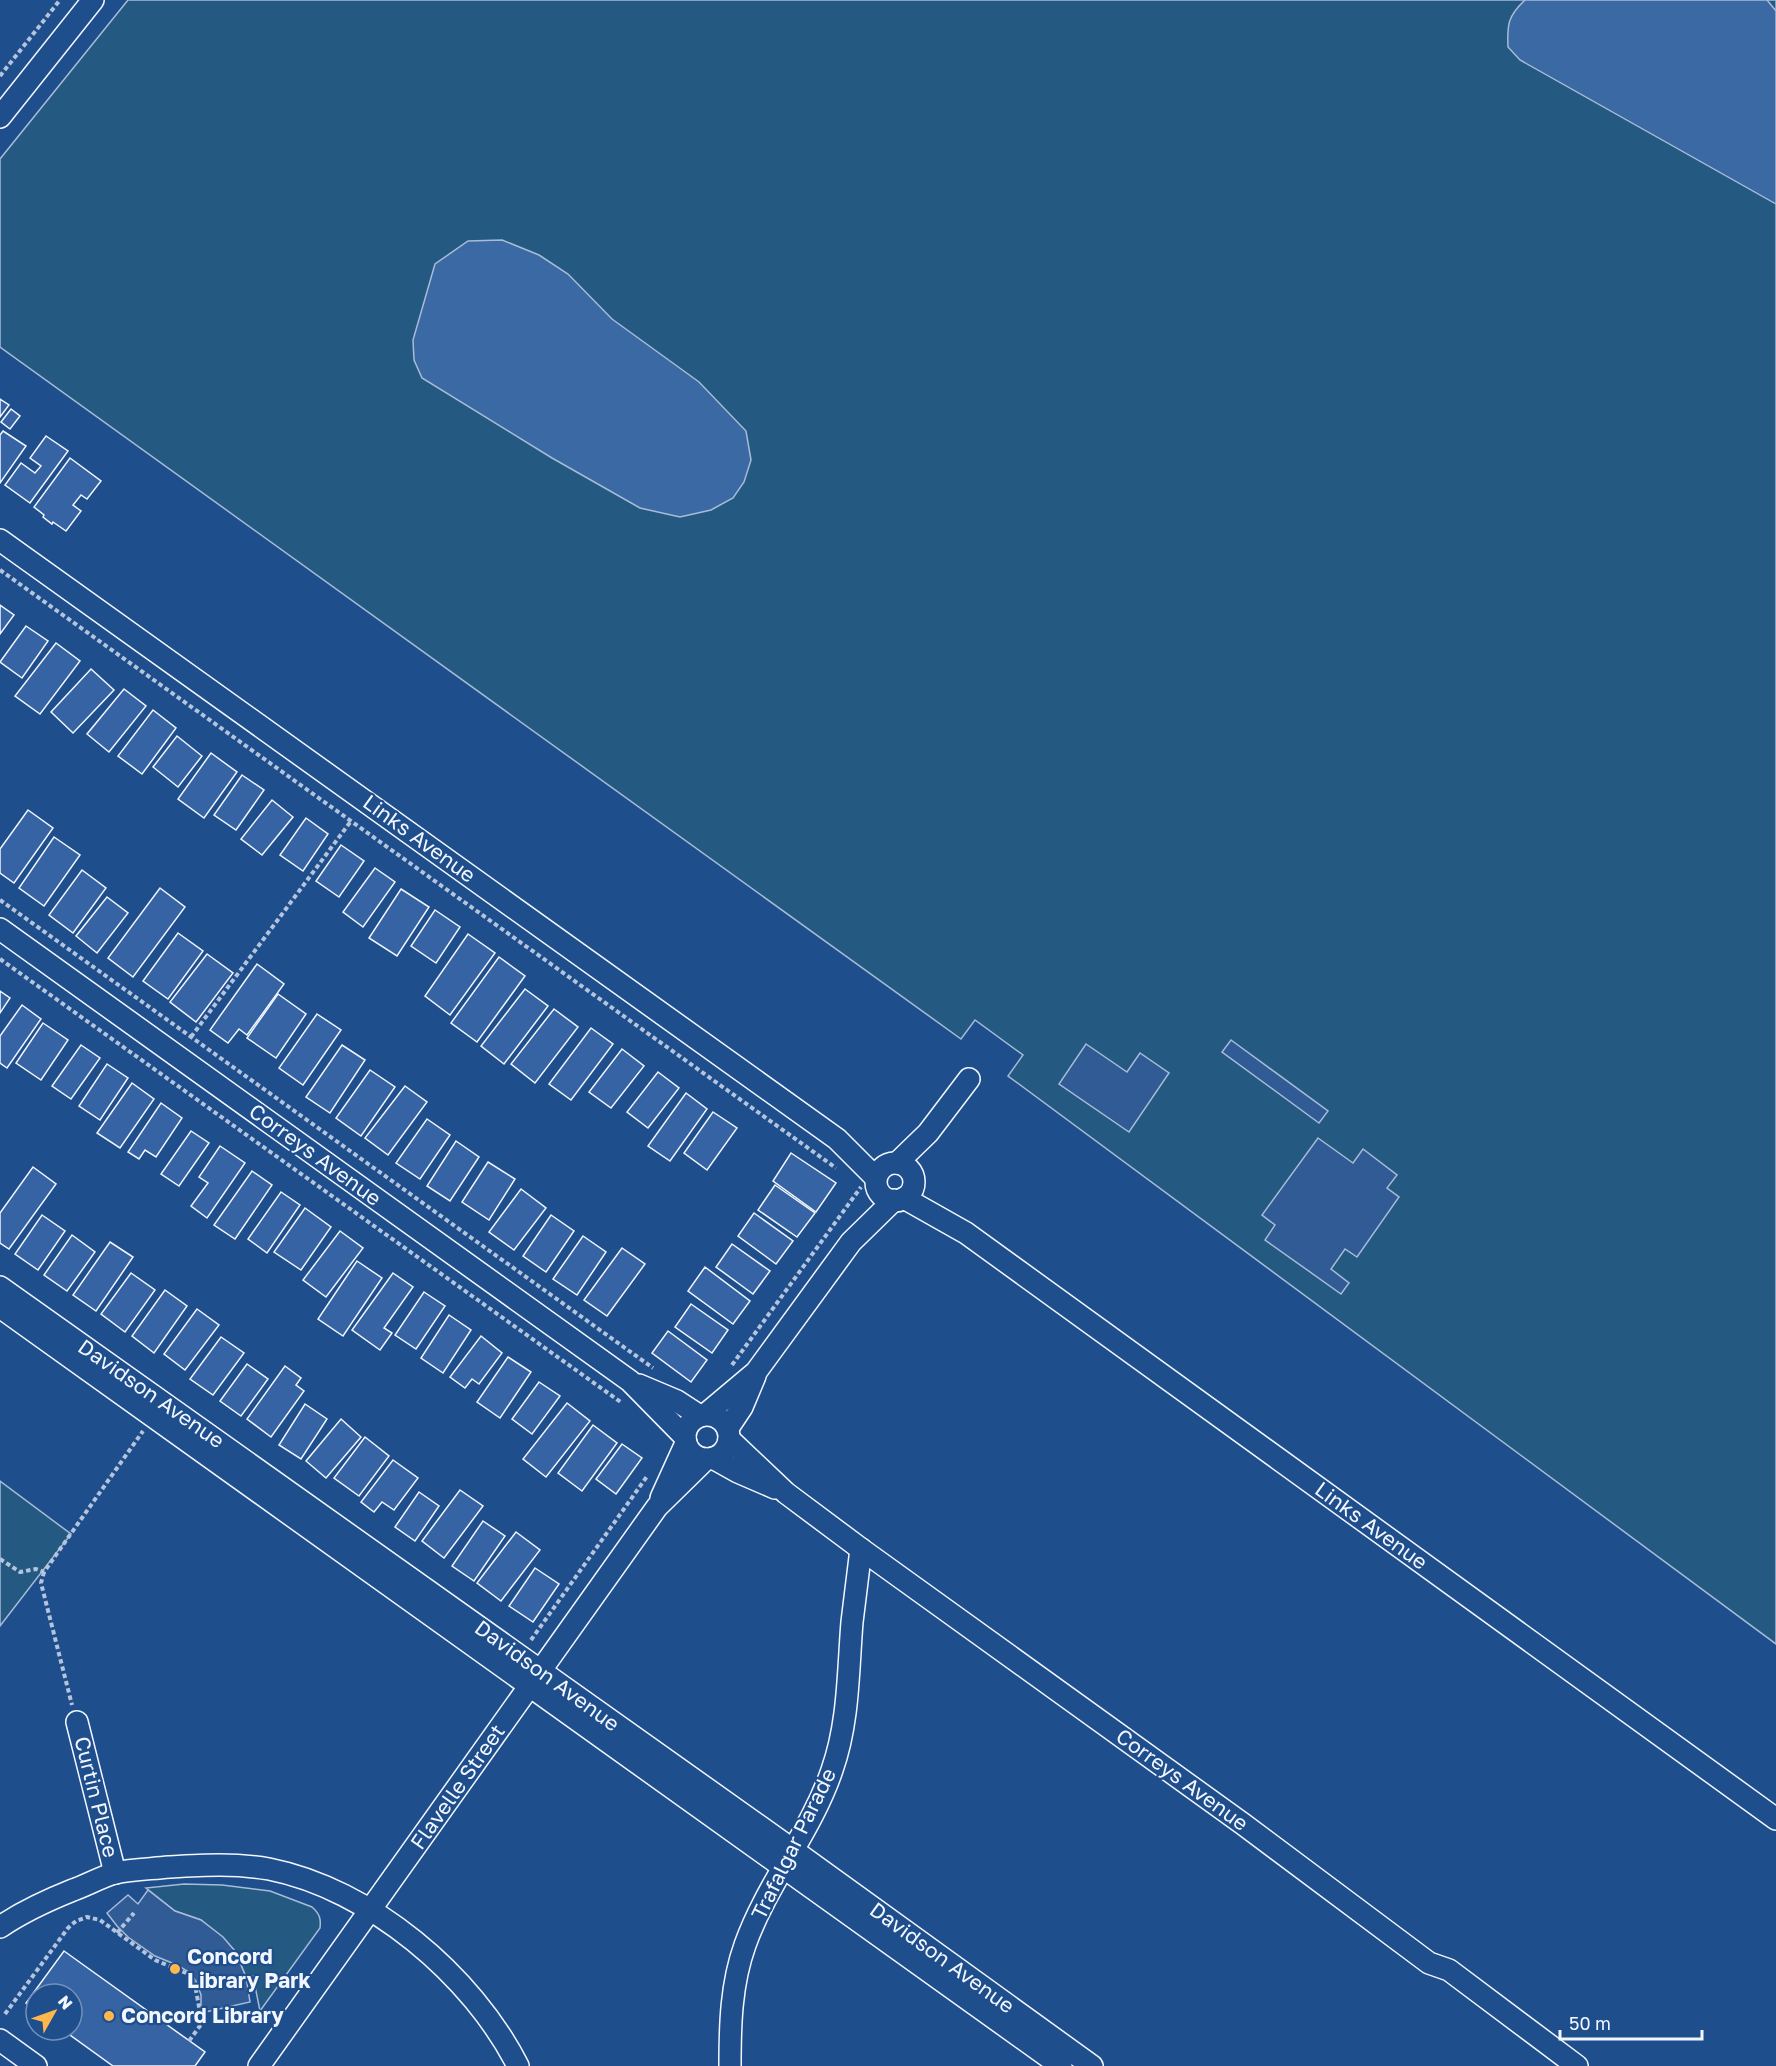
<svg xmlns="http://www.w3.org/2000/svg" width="1776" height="2066" viewBox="0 0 1776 2066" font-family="'Golos Text',sans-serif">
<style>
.green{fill:#245a82;stroke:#a8bbd7;stroke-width:1.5}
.parking{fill:#305b95;stroke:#a8bbd7;stroke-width:1.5}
.water{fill:#3b69a3;stroke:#a8bbd7;stroke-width:1.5}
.building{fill:#3563a3;stroke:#f2f6ff;stroke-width:1.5}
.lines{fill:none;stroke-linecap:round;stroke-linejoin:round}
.minor-casing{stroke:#f2f6ff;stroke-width:24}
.path{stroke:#b3c4dc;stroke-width:4;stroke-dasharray:4.5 3;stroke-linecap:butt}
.minor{stroke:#1f4e8c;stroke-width:21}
.poi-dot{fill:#ffb74d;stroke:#1f4e8c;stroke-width:2}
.labels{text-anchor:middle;stroke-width:4.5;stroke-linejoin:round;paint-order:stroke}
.street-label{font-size:21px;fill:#f2f6ff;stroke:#1f4e8c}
.poi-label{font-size:21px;font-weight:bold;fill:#f2f6ff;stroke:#1f4e8c;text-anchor:start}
</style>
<rect width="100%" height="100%" fill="#1f4e8c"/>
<g class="green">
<polygon points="128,0 1776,0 1776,1644 1008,1076 1023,1055 975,1020 961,1039 0,347 0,159"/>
<polygon points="0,1481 71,1534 0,1626"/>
<path d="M184 1884 222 1885 270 1891 312 1907C320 1914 321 1919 320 1928L260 2011 253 1976 246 1977 235 1951 201 1920 175 1911 146 1888Z"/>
</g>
<g class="parking">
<polygon points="1231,1040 1328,1111 1319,1123 1222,1052"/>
<polygon points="1086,1044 1127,1072 1140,1053 1169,1073 1129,1132 1059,1084"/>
<polygon points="1318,1138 1353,1163 1363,1149 1397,1175 1387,1188 1399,1197 1357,1257 1345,1249 1331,1269 1349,1283 1341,1294 1265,1240 1275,1225 1262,1215"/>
<polygon points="148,1890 175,1911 201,1920 223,1937 235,1951 246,1977 250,2002 201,2013 201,1995 196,1981 189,1972 177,1965 155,1956 128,1937 117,1926 107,1913 128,1895 138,1904"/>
</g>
<g class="water">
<path d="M1525 0H1767L1776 11V204L1520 60 1508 47C1507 24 1508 16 1525 0Z"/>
<polygon points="502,240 539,255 568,274 612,319 699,382 746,431 751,460 744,482 733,498 711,510 680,517 640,508 552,458 422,378 414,360 413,340 435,264 468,241"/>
</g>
<g class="building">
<polygon points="0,399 9,405 0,417"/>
<polygon points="11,409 20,416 10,429 1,422"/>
<polygon points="3,431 26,446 0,483 0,435"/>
<polygon points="46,436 68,451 30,503 5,485 21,463 35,473 41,466 30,458"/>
<polygon points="70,458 101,481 87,499 81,495 73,505 81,511 66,531 53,522 52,524 43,517 44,515 34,507"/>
<polygon points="0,605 14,615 0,634"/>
<polygon points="26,626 48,641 22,678 0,662"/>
<polygon points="56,643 80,661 40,714 15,696"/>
<polygon points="91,669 114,690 73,733 51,712"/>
<polygon points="124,689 146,706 109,752 87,734"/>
<polygon points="153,710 176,728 142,774 118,756"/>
<polygon points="177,736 202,756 178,787 153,767"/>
<polygon points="211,753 237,772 204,818 178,799"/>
<polygon points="242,775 264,790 236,830 214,815"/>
<polygon points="272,800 293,817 262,855 241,839"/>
<polygon points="28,810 53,828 14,883 0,873 0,849"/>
<polygon points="306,818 328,834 303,871 280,855"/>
<polygon points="54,837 80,855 44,906 19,888"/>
<polygon points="341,845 364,861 339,897 316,881"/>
<polygon points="375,868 395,882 363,927 343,912"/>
<polygon points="82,870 106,888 73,933 49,915"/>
<polygon points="160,888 185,907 133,977 108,958"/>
<polygon points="401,889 429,907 397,956 369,938"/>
<polygon points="107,897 128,913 97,953 76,936"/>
<polygon points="435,910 460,927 436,963 411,946"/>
<polygon points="178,933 203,951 168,999 143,981"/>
<polygon points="468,934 495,953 450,1015 425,996"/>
<polygon points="207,954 233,973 196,1022 170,1002"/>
<polygon points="499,957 525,976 477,1042 451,1023"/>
<polygon points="257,964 284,984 247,1035 239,1029 228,1043 210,1030"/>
<polygon points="525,989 548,1006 504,1064 481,1046"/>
<polygon points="0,991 10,998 0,1013"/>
<polygon points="278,994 306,1014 276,1058 247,1038"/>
<polygon points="22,1005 41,1019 7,1068 0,1063 0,1036"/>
<polygon points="554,1009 578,1027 535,1083 511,1064"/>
<polygon points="317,1014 341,1030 303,1085 279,1068"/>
<polygon points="43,1023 68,1040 41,1080 16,1063"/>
<polygon points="591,1028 613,1044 571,1100 549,1084"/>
<polygon points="81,1045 100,1058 71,1099 52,1086"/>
<polygon points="342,1045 365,1060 330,1113 306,1097"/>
<polygon points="622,1049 644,1066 611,1108 589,1092"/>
<polygon points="107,1064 128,1078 100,1120 79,1106"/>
<polygon points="370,1070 395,1087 361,1136 336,1118"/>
<polygon points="658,1072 679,1088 648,1128 627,1112"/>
<polygon points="132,1083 154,1099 120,1148 97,1133"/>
<polygon points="405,1086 427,1102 388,1155 365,1138"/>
<polygon points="686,1093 707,1109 670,1161 648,1146"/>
<polygon points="161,1103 182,1118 156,1157 145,1150 139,1159 128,1152"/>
<polygon points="713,1112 737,1128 707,1170 684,1153"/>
<polygon points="427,1119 450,1135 420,1179 396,1163"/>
<polygon points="191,1131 209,1143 179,1186 161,1174"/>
<polygon points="456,1141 479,1157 450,1201 427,1186"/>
<polygon points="220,1146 245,1163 207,1218 191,1206 208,1183 199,1177"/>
<polygon points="791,1153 836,1183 816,1212 773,1181"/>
<polygon points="488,1162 515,1179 489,1220 462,1202"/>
<polygon points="33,1167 56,1184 9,1249 0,1243 0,1213"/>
<polygon points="252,1171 272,1185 235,1239 214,1225"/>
<polygon points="775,1185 815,1213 797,1237 758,1210"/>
<polygon points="521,1189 546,1208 514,1250 489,1232"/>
<polygon points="281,1192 300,1205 267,1253 248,1239"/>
<polygon points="305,1208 331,1227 301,1270 274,1252"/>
<polygon points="754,1213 793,1241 776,1264 738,1236"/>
<polygon points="42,1215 65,1231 38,1270 15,1254"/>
<polygon points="551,1215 574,1231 546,1272 523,1256"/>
<polygon points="340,1231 363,1248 326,1297 303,1280"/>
<polygon points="72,1235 95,1252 67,1291 44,1275"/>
<polygon points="583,1236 606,1252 577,1295 553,1279"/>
<polygon points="110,1242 133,1257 96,1311 73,1295"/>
<polygon points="732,1244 770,1271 753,1294 716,1267"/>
<polygon points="622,1248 645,1264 607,1316 584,1300"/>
<polygon points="357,1261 382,1278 343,1336 318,1319"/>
<polygon points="705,1267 750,1301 733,1324 688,1291"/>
<polygon points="131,1273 155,1290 125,1332 101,1314"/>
<polygon points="393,1273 413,1287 384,1328 392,1333 380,1350 352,1330"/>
<polygon points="165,1290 187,1306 154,1353 132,1336"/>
<polygon points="424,1292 445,1306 416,1349 395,1335"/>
<polygon points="691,1304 728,1330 712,1353 675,1327"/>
<polygon points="197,1309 219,1325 185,1370 164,1354"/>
<polygon points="449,1315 471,1330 443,1373 421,1358"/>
<polygon points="668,1331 707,1360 691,1382 652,1353"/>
<polygon points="481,1336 502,1353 479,1384 472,1379 465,1388 450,1377"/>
<polygon points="221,1337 244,1353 213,1395 190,1379"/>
<polygon points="508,1357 531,1372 500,1418 477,1402"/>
<polygon points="247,1364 268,1379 241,1416 220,1401"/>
<polygon points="285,1366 301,1378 296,1385 304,1391 271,1437 247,1419"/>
<polygon points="539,1382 560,1396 532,1434 512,1419"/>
<polygon points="567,1403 590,1421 546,1477 523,1459"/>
<polygon points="305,1404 327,1419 301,1459 279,1445"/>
<polygon points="341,1419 361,1437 326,1478 306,1461"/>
<polygon points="593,1425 617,1443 582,1491 558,1473"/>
<polygon points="365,1437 389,1456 359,1496 334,1478"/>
<polygon points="622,1444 642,1458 616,1494 596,1479"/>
<polygon points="393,1460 418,1478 394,1510 382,1502 374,1512 361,1502"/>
<polygon points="460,1490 483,1506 444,1558 422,1541"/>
<polygon points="419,1492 439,1506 415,1541 395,1527"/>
<polygon points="483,1521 505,1536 474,1581 452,1566"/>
<polygon points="516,1532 540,1550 501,1601 477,1583"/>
<polygon points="535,1568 559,1584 533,1622 509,1606"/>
<polygon points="64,1951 205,2052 195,2066 113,2066 63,2030 72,2030 72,1994 36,1994 36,2010 26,2003"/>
</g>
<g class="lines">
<defs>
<g id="minor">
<polyline points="0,117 93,0"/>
<polyline points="0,540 837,1139 876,1178"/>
<polyline points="0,929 630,1381 685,1437"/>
<polyline points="897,1163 928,1133 969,1079"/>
<circle cx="895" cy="1182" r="19"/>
<polyline points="904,1198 966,1233 1776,1819"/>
<polyline points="0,1287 793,1850 1092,2066"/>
<polyline points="0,1307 1061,2066"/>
<polyline points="639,1385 677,1401 700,1416"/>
<polyline points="706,1414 756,1372 851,1242 894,1200"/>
<circle cx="707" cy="1437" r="22"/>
<polyline points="728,1428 742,1407 755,1376"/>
<polyline points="729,1439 786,1493 861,1549 1243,1824 1429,1963 1449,1970 1577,2066"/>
<polyline points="713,1458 738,1472 775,1488"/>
<polyline points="661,1498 686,1443"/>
<polyline points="77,1722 115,1873"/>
<path d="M0 1927C22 1912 48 1900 73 1890 87 1885 101 1877 115 1873 132 1869 152 1869 169 1867 203 1865 235 1863 269 1869 370 1889 472 1975 518 2066"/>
<polyline points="0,2040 36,2066"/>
<polyline points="259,2066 657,1507 706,1459"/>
<path d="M730 2066C730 2025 731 1984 745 1945 767 1883 811 1832 832 1770 849 1722 848 1671 852 1622 855 1597 858 1573 861 1549"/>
</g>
</defs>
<use href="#minor" class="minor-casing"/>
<g class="path">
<polyline points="0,76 60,0"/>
<polyline points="0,570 836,1168"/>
<polyline points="0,900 653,1368"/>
<polyline points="0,959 622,1403"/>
<polyline points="191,1037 351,821"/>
<polyline points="732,1365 861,1187"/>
<polyline points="0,1559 20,1572 36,1569 44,1572 143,1431"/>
<polyline points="44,1572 41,1583 72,1705"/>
<polyline points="531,1640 648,1475"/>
<polyline points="117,1933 134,1913"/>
<polyline points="5,2014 68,1928 76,1921 87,1917 100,1920 155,1960 186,1973 195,1985 202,2023 189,2041"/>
</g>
<use href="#minor" class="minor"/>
</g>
<g class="poi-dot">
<circle cx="175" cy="1969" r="6"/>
<circle cx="109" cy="2016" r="6"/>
</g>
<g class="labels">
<g class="street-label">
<text transform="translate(419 839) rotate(36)" y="7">Links Avenue</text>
<text transform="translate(315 1155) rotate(36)" y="7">Correys Avenue</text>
<text transform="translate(151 1394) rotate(35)" y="7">Davidson Avenue</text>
<text transform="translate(1371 1526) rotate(36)" y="7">Links Avenue</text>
<text transform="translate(547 1676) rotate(36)" y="7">Davidson Avenue</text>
<text transform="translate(1182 1780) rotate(36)" y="7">Correys Avenue</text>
<text transform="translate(458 1787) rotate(-55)" y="7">Flavelle Street</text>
<text transform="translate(96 1797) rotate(76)" y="7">Curtin Place</text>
<text transform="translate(794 1844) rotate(-64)" y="7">Trafalgar Parade</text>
<text transform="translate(942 1958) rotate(36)" y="7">Davidson Avenue</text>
</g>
<g class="poi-label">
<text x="187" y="1964">Concord<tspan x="187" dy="24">Library Park</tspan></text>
<text x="121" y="2023">Concord Library</text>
</g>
</g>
<g transform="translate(54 2012) rotate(50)"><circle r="28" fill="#1f4e8c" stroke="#7391ba" stroke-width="1.5"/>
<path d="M0-4.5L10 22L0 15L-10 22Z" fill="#ffb74d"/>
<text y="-9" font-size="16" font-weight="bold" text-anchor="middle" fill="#f2f6ff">N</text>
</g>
<path d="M1560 2030v9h142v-9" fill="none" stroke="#f2f6ff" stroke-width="3"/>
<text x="1569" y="2030" font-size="18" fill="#f2f6ff" stroke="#1f4e8c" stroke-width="4.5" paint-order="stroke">50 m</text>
</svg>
